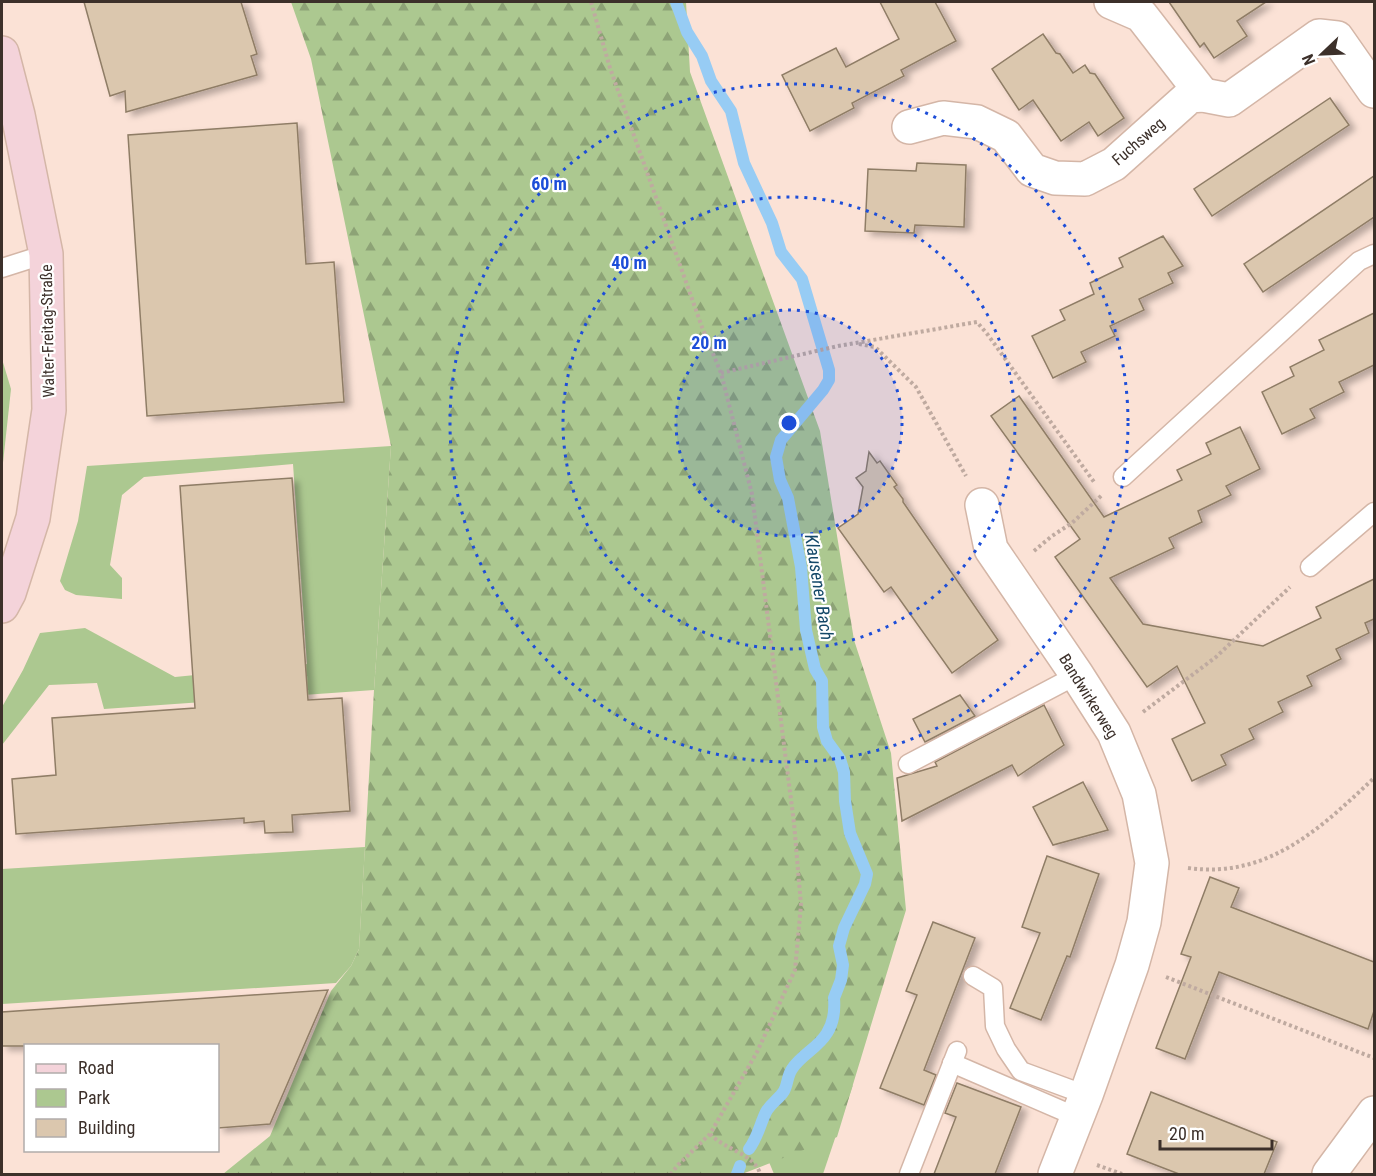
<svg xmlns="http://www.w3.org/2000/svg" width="1376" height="1176" viewBox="0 0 1376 1176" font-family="'Roboto Condensed',sans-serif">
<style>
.green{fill:#acc890}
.forest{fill:url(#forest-firs)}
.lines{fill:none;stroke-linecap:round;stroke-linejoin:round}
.stream{stroke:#97ccf4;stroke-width:12}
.building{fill:#dbc7ae;stroke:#8f7d66;stroke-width:1.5;filter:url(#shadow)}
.lane-casing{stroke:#d4b6a7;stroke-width:21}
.street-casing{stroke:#d4b6a7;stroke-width:36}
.secondary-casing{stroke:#d4b6a7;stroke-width:36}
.path{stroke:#bfaaa0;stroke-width:4;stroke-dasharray:3 3;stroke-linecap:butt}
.lane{stroke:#fff;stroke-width:18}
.street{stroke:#fff;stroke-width:33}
.secondary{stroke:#f4d3da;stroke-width:33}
.ring{fill:none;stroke:#1d4ed8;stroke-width:3;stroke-dasharray:3 6}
.labels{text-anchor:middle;stroke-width:4.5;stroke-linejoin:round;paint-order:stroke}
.street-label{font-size:16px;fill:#3c302a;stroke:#fff}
.water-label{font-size:18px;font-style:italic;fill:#144868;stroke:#fff}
.centre{fill:#1d4ed8;stroke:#fff;stroke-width:3}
.ring-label{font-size:18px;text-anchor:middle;font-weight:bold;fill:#1d4ed8;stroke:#fff;stroke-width:4.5;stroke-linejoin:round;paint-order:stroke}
</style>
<defs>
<pattern id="forest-firs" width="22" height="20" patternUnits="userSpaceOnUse" patternTransform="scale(1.5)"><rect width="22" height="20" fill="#acc890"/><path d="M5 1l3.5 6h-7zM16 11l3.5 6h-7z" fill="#8da376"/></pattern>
<filter id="shadow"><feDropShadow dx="6" dy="4" stdDeviation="3" flood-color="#0004"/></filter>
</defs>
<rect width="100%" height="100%" fill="#fbe2d6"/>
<g class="green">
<polygon points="2,359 11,389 2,472"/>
<polygon points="391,446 374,690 104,709 97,683 49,685 2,745 2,707 23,670 40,633 85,628 175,677 307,664 293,464 144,477 122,495 110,565 122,578 122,599 76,595 65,590 60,581 78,521 87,466"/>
<polygon points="365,847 359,949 351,966 336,983 2,1004 2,869"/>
<polygon points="853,1085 823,1174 774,1174 769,1162"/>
</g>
<polygon class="forest" points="291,2 686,2 690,72 820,431 854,640 891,753 906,910 837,1137 742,1174 223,1174 270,1136 331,991 351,966 359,949 374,690 391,446 311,59"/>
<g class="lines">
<g class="stream">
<path d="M676 2 687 32 702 56 711 81 731 111 744 163 772 223 781 252 802 279 829 370V380L823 390 781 440 776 457 780 480 788 498 801 567 806 630 815 669 822 681 823 727 827 741 840 759 844 772 845 801 850 833 867 874 865 884 844 928 839 946 843 965 841 980 834 998C835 1010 834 1022 827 1033 818 1048 801 1055 792 1069 787 1076 788 1084 784 1091 779 1099 771 1103 766 1112 760 1124 758 1137 749 1149"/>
<polyline points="737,1174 740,1166"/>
</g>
</g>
<g class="building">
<polygon points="84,2 241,2 257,54 251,56 257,75 126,112 125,91 110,96"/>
<polygon points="880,2 935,2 956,41 901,70 904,76 852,103 854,108 810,131 782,75 836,48 846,67 899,39"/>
<polygon points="1169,2 1266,2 1237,21 1247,36 1214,58 1204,43 1200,47"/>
<polygon points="1043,34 1056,53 1060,54 1073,73 1085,65 1090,73 1095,74 1124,118 1098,136 1089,122 1061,141 1033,100 1019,110 992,69"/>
<polygon points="1330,98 1349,125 1212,216 1194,189"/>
<polygon points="297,123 306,264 334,262 344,402 147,416 128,135"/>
<polygon points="917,163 966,165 964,227 915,225 914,233 865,231 868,169 916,171"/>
<polygon points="1374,176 1374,217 1263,292 1244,264"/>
<polygon points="1163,236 1183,266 1168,273 1173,283 1139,299 1144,310 1110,326 1115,336 1081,352 1086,362 1053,378 1032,336 1065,320 1060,310 1094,294 1090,283 1123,267 1119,258"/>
<polygon points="1374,313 1374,365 1339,382 1344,392 1310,409 1315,418 1282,434 1262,392 1294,376 1290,367 1324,350 1319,340"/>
<polygon points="1019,396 1104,517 1182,480 1177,470 1211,454 1206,443 1240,427 1260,469 1226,486 1231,495 1198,511 1202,522 1169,538 1174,548 1110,578 1143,624 1263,646 1321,618 1316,607 1374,579 1374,619 1365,623 1369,633 1336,649 1341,659 1307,676 1312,686 1278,702 1283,712 1249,729 1254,739 1221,755 1226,765 1192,781 1172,739 1205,723 1177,666 1147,687 1055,557 1080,539 991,416"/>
<polygon points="869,452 877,463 880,461 897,485 894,487 903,499 903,502 998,640 952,673 891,587 884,592 838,528 858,514 863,487 856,478 866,471"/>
<polygon points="292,478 308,700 342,698 350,811 292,815 293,832 265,833 264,821 244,823 244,818 16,834 12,779 56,775 52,718 195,708 180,486"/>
<polygon points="960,695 975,716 925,742 913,719"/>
<polygon points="1044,705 1064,745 1018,776 1012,765 902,821 897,778 937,766 935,762"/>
<polygon points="1083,782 1108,830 1053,845 1033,807"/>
<polygon points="1047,856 1099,874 1070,957 1067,956 1041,1020 1010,1008 1040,933 1022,927"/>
<polygon points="1210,877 1239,888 1231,907 1374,962 1374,1011 1368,1029 1219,972 1185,1059 1156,1048 1191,957 1181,954"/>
<polygon points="933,922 975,938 924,1070 936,1075 924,1105 880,1088 917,995 906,991"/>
<polygon points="328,990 270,1124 218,1128 218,1046 2,1046 2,1012"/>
<polygon points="957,1083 1021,1107 995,1174 934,1174 956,1117 945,1113"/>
<polygon points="1151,1092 1277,1142 1264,1174 1179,1174 1127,1154"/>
</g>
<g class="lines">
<defs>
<g id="lane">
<polyline points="2,268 46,254"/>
<polyline points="1123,477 1359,261 1374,254"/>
<polyline points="1310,567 1374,512"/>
<polyline points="908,764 1077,675"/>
<polyline points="973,976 993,988 995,1026 1006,1049 1021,1071 1086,1095"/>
<polyline points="952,1063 1077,1117"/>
<polyline points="909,1174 957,1051"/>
</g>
<g id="street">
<polyline points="1111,2 1141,15 1203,95"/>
<polyline points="909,127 943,118 977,122 1006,136 1032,170 1055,178 1085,179 1114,164 1190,96 1203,95 1229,100 1319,36 1337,38 1374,91"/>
<polyline points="982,505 991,549 1077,675 1114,733 1139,794 1152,863 1144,922 1132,965 1086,1095 1055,1174"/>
<polyline points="1329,1174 1374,1113"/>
</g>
<polyline id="secondary" points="2,53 18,115 46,254 49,410 33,518 9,593 2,606"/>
</defs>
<use href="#lane" class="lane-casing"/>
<use href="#street" class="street-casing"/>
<use href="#secondary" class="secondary-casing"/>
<g class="path">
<polyline points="591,2 610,68 702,327 721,373 752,494 794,823 801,905 795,970 757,1052 710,1134 678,1165 671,1174"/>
<polyline points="859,344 875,347 916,387 966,476"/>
<polyline points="721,373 838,346 977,322 988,335 1094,482"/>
<polyline points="1034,551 1052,536 1072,523 1102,495"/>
<polyline points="1143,712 1216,657 1290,587"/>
<path d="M1188 868C1268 879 1321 828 1374 778"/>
<polyline points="1166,977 1374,1058"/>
<path d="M710 1134C724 1149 756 1155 760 1174"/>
<polyline points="1097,1165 1122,1174"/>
</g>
<use href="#lane" class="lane"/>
<use href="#street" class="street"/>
<use href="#secondary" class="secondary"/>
</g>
<circle cx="789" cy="423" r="113" fill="#1d4ed8" fill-opacity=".12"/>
<g class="ring">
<circle cx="789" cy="423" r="113"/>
<circle cx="789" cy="423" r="226"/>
<circle cx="789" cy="423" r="339"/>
</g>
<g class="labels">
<g class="street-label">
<text transform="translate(1138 141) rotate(-41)" y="6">Fuchsweg</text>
<text transform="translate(47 331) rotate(-91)" y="6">Walter-Freitag-Straße</text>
<text transform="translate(1089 696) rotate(58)" y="6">Bandwirkerweg</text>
</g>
<g class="water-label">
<text transform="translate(819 587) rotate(81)" y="6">Klausener Bach</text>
</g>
</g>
<circle cx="789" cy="423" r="9" class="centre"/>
<g class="ring-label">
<text x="549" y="190">60 m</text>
<text x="629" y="269">40 m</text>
<text x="709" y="349">20 m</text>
</g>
<rect width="1376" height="1176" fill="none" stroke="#3c302a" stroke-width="6"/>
<rect x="24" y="1044" width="195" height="108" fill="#ffffff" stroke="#b1acaa" stroke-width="1.5"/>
<rect x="36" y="1064" width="30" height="9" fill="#f4d3da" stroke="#b1acaa" stroke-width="1.5"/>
<text x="78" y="1074" font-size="18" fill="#3c302a">Road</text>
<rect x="36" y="1089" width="30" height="18" fill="#acc890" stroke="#b1acaa" stroke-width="1.5"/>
<text x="78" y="1104" font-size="18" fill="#3c302a">Park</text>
<rect x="36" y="1119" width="30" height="18" fill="#dbc7ae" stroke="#b1acaa" stroke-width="1.5"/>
<text x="78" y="1134" font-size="18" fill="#3c302a">Building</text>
<g transform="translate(1322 54) rotate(247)" stroke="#ffffff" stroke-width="4.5" paint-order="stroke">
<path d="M0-4.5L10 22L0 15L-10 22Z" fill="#3c302a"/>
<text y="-9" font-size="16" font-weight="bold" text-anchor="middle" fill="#3c302a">N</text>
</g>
<path d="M1160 1140v9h112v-9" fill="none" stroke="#3c302a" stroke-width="3"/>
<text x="1169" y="1140" font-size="18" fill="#3c302a" stroke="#ffffff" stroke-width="4.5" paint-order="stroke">20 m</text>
</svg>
